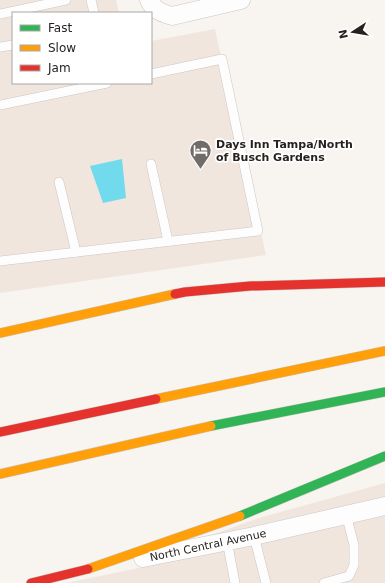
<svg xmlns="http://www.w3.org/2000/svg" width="385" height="583" viewBox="0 0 385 583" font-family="'DejaVu Sans',sans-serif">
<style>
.built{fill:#f1e6de}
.water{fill:#72daed}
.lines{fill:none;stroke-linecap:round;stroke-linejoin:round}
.lane-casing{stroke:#cac6c3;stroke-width:10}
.street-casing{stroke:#cac6c3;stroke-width:19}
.fast-casing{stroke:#cac6c3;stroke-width:10}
.slow-casing{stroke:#cac6c3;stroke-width:10}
.jam-casing{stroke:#cac6c3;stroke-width:10}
.lane{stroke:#fefdfd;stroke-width:9}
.street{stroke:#fefdfd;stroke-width:18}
.fast{stroke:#30b455;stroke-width:9}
.slow{stroke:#ff9f0a;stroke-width:9}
.jam{stroke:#e5322d;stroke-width:9}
.labels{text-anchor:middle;stroke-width:3.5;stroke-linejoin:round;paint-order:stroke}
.poi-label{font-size:11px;font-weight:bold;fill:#262220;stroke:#fff;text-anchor:start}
.street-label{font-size:11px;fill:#262220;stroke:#fff}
</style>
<rect width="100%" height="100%" fill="#f8f4f0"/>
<g class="built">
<polygon points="0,0 116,0 119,13 13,13 13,83 151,83 151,41 215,29 266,255 0,293"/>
<polygon points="385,483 385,497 206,537 259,518"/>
<polygon points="385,514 385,583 66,583 250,545"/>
</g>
<polygon class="water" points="122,159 126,198 103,203 90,166"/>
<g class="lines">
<defs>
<g id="lane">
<polyline points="91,0 94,13"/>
<polyline points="0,14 66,0"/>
<polyline points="0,47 13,45"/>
<polyline points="0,105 107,83"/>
<polyline points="151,164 168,241"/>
<polyline points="59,182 76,252"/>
<polyline points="0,261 258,231 222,59 151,74"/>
<polyline points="254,536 266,583"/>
<polyline points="227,541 235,583"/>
<polyline points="324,583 349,576 354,565 354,545 346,514"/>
</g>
<g id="street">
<path d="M149 0C153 10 162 13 172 16L241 0"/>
<polyline points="143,558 254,536 385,506"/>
</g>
<g id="fast">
<polyline points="211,426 385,392"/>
<polyline points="240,516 385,456"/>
</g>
<g id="slow">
<polyline points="0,333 175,294"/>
<polyline points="156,399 385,351"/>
<polyline points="0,474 211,426"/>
<polyline points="88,569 240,516"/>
</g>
<g id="jam">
<polyline points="175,294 185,292 250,286 385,282"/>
<polyline points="0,432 156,399"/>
<polyline points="31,583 88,569"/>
</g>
</defs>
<use href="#lane" class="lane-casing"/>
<use href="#street" class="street-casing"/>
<use href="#fast" class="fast-casing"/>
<use href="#slow" class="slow-casing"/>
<use href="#jam" class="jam-casing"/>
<use href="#lane" class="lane"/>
<use href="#street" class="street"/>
<use href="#fast" class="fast"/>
<use href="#slow" class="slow"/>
<use href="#jam" class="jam"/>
</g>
<defs>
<symbol id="hotel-pin" viewBox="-11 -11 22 30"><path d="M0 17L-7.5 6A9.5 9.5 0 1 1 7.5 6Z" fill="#706c69" stroke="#fff"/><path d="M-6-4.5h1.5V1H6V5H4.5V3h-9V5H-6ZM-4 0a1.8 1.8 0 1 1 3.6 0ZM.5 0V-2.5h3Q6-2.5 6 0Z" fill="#fff"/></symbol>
</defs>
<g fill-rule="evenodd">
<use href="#hotel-pin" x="188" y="138" width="25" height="34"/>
</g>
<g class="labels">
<g class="poi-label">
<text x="216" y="148">Days Inn Tampa/North<tspan x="216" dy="13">of Busch Gardens</tspan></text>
</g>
<g class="street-label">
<text transform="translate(208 545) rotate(-12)" y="4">North Central Avenue</text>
</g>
</g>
<rect x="12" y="12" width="140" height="72" fill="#ffffff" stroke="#a8a7a6"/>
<rect x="20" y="25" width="20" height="6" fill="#30b455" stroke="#a8a7a6"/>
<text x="48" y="32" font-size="12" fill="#262220">Fast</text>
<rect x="20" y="45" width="20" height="6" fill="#ff9f0a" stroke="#a8a7a6"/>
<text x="48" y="52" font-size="12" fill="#262220">Slow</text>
<rect x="20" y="65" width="20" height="6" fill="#e5322d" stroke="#a8a7a6"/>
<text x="48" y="72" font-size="12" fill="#262220">Jam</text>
<g transform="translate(353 32) rotate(258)" stroke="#ffffff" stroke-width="3" paint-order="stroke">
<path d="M0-3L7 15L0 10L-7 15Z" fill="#262220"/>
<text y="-6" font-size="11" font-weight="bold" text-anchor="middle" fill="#262220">N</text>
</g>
</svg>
